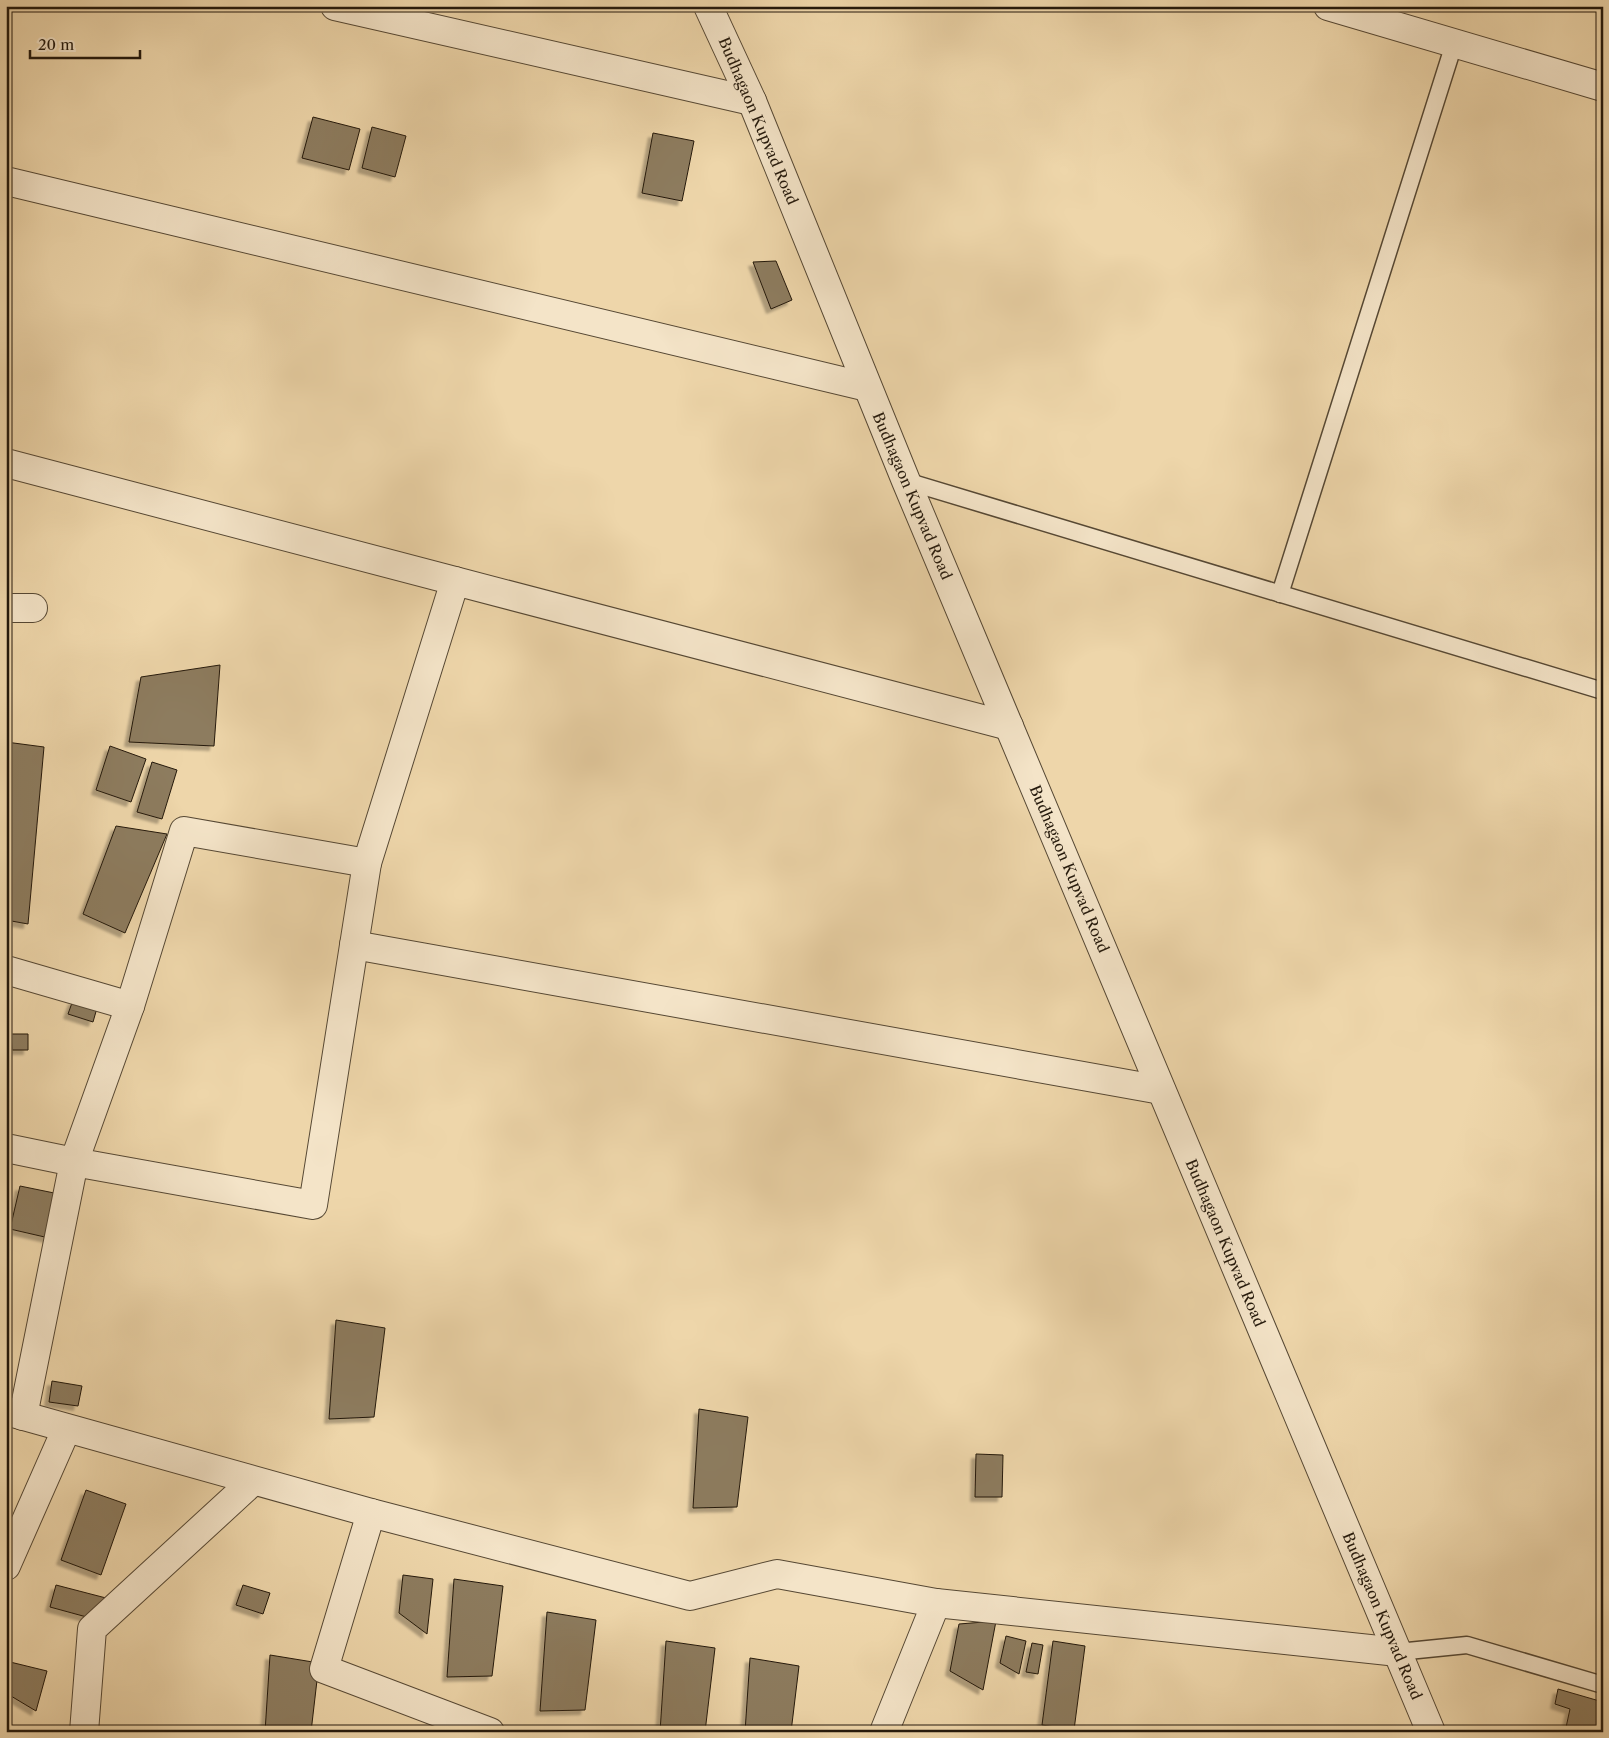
<svg xmlns="http://www.w3.org/2000/svg" width="1609" height="1738" viewBox="0 0 1609 1738" font-family="'Libre Caslon Text',serif">
<style>
.building{fill:#8d7b5e;stroke:#24190c;filter:url(#shadow)}
.lines{fill:none;stroke-linecap:round;stroke-linejoin:round}
.lane-casing{stroke:#564834;stroke-width:19}
.street-casing{stroke:#564834;stroke-width:30}
.lane{stroke:#f4e4c8;stroke-width:16}
.street{stroke:#f4e4c8;stroke-width:28}
.labels{text-anchor:middle;stroke-width:5;stroke-linejoin:round;paint-order:stroke}
.street-label{font-size:15px;fill:#24190c;stroke:#f4e4c8}
</style>
<defs>
<filter id="shadow"><feDropShadow dx="-4.5" dy="4.5" stdDeviation="1" flood-color="#0004"/></filter>
</defs>
<rect width="100%" height="100%" fill="#eed6aa"/>
<filter id="stains"><feTurbulence type="fractalNoise" baseFrequency=".004" numOctaves="4"/><feColorMatrix values="0 0 0 0 .2 0 0 0 0 .09 0 0 0 0 .02 0 0 0 .5 -.17"/></filter>
<radialGradient id="worn" r=".72"><stop offset=".6" stop-color="#630" stop-opacity="0"/><stop offset="1" stop-color="#630" stop-opacity=".3"/></radialGradient>
<g class="building">
<polygon points="313,117 360,129 349,170 302,158"/>
<polygon points="372,127 406,136 395,177 362,168"/>
<polygon points="653,133 694,141 682,201 642,193"/>
<polygon points="776,261 792,300 771,309 753,262"/>
<polygon points="220,665 214,746 129,742 141,677"/>
<polygon points="6,742 44,747 28,924 6,920"/>
<polygon points="110,746 146,759 131,802 96,790"/>
<polygon points="152,762 177,770 162,819 137,812"/>
<polygon points="116,826 167,834 125,933 83,914"/>
<polygon points="73,1000 97,1008 93,1022 68,1014"/>
<polygon points="11,1034 28,1034 28,1050 12,1050"/>
<polygon points="20,1186 59,1194 49,1238 10,1229"/>
<polygon points="336,1320 385,1328 374,1417 329,1419"/>
<polygon points="52,1381 82,1386 78,1406 49,1402"/>
<polygon points="699,1409 748,1417 737,1507 693,1508"/>
<polygon points="976,1454 1003,1455 1002,1497 975,1497"/>
<polygon points="86,1490 126,1504 101,1575 61,1560"/>
<polygon points="403,1575 433,1579 427,1634 399,1613"/>
<polygon points="454,1579 503,1586 492,1676 447,1677"/>
<polygon points="56,1585 106,1598 94,1619 50,1607"/>
<polygon points="243,1585 270,1593 263,1614 236,1605"/>
<polygon points="547,1612 596,1620 585,1710 540,1711"/>
<polygon points="996,1621 983,1690 950,1671 959,1624"/>
<polygon points="1006,1636 1026,1641 1019,1674 1000,1663"/>
<polygon points="666,1641 715,1648 705,1732 660,1732"/>
<polygon points="1053,1641 1085,1646 1074,1730 1042,1725"/>
<polygon points="1032,1643 1043,1645 1038,1674 1026,1672"/>
<polygon points="270,1655 319,1663 311,1732 265,1732"/>
<polygon points="750,1658 799,1666 791,1732 745,1732"/>
<polygon points="6,1661 47,1671 36,1711 6,1693"/>
<polygon points="1558,1689 1603,1702 1603,1722 1599,1732 1565,1732 1570,1709 1555,1704"/>
</g>
<g class="lines">
<defs>
<g id="lane">
<polyline points="906,481 1603,691"/>
<polyline points="1280,594 1454,44"/>
<polyline points="1398,1652 1467,1645 1603,1685"/>
</g>
<g id="street">
<polyline points="335,6 752,101"/>
<polyline points="708,6 752,101 906,481 1431,1732"/>
<polyline points="1328,6 1603,87"/>
<polyline points="6,181 867,387"/>
<polyline points="6,463 455,581"/>
<polyline points="6,608 33,608"/>
<polyline points="367,863 455,581 1009,726"/>
<polyline points="354,945 1161,1090"/>
<polyline points="6,970 130,1006"/>
<polyline points="6,1148 74,1162 130,1006 184,831 367,863 313,1205 74,1162 23,1416"/>
<polyline points="6,1411 371,1513 690,1596 777,1574 936,1603 1398,1652"/>
<polyline points="371,1513 324,1669 490,1732"/>
<polyline points="6,1566 66,1430"/>
<polyline points="84,1732 92,1629 253,1481"/>
<polyline points="884,1732 936,1603"/>
</g>
</defs>
<use href="#lane" class="lane-casing"/>
<use href="#street" class="street-casing"/>
<use href="#lane" class="lane"/>
<use href="#street" class="street"/>
</g>
<g class="labels">
<g class="street-label">
<text transform="translate(758 121) rotate(67)" y="5">Budhagaon Kupvad Road</text>
<text transform="translate(912 496) rotate(67)" y="5">Budhagaon Kupvad Road</text>
<text transform="translate(1069 869) rotate(67)" y="5">Budhagaon Kupvad Road</text>
<text transform="translate(1225 1243) rotate(67)" y="5">Budhagaon Kupvad Road</text>
<text transform="translate(1382 1616) rotate(67)" y="5">Budhagaon Kupvad Road</text>
</g>
</g>
<rect width="1609" height="1738" fill="none" stroke="#eed6aa" stroke-width="25"/>
<rect x="8" y="8" width="1594" height="1723" fill="none" stroke="#24190c" stroke-width="2.5"/>
<rect x="12" y="12" width="1584" height="1713" fill="none" stroke="#24190c"/>
<path d="M30 50v8h110v-8" fill="none" stroke="#24190c" stroke-width="2.5"/>
<text x="38" y="50" font-size="15" fill="#24190c" stroke="#f4e4c8" stroke-width="4" paint-order="stroke">20 m</text>
<rect width="100%" height="100%" filter="url(#stains)"/>
<rect width="100%" height="100%" fill="url(#worn)"/>
</svg>
